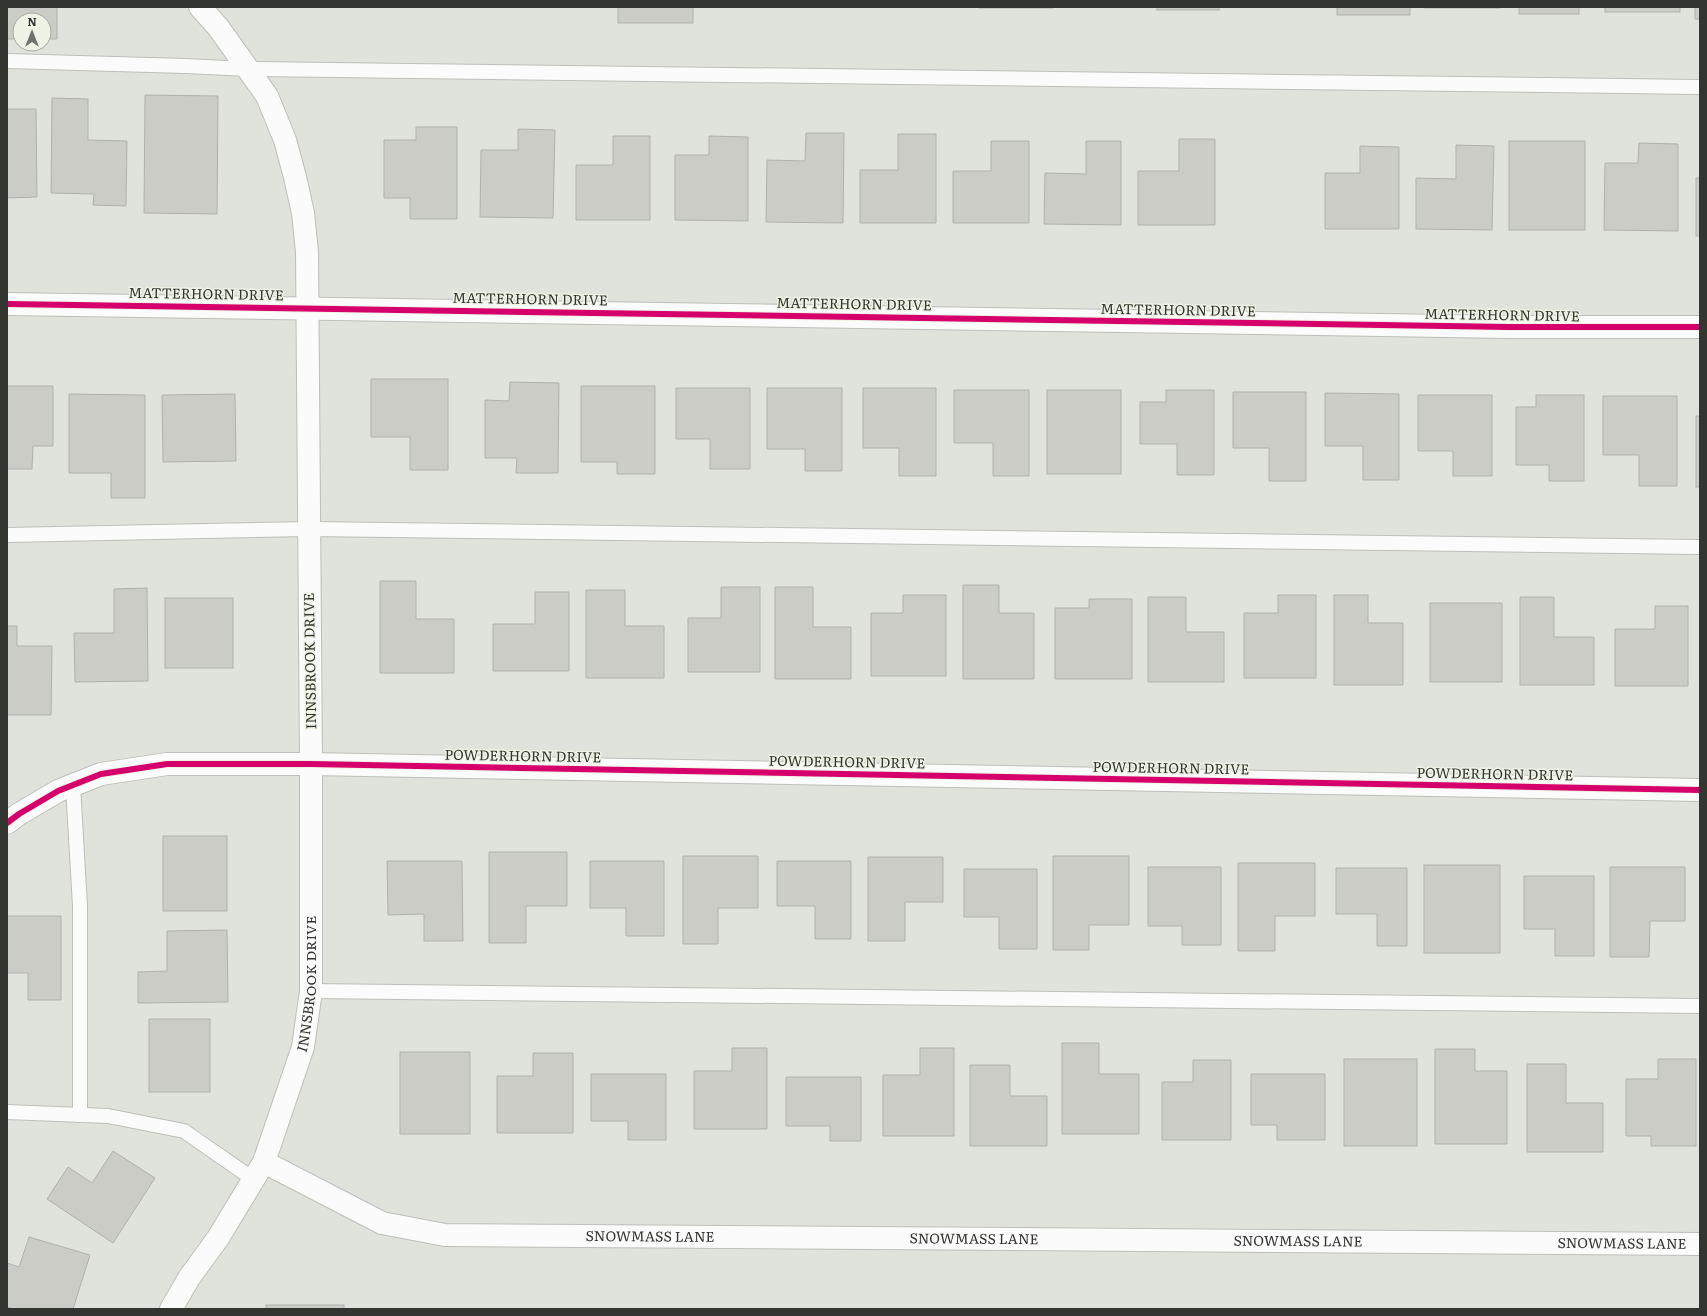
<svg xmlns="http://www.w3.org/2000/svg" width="1707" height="1316" viewBox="0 0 1707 1316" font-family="Literata,serif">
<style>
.building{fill:#ccccc7;stroke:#b0b1ac}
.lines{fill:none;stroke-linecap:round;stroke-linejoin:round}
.service-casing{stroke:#bdbfba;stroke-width:16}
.minor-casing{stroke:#bdbfba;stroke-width:24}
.service{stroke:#fafbfa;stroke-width:14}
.minor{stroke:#fafbfa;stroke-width:22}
.cycleway-casing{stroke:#eef3e6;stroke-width:8}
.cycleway{stroke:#d6006c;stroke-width:6}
.labels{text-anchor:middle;stroke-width:3;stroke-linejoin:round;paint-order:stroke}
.street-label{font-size:14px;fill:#333530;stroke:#eef3e6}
</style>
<rect width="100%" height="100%" fill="#e0e3dc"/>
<g class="building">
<polygon points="7,7 57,7 57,39 44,39 44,20 20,20 20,39 7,39"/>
<rect x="618" y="7" width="75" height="16"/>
<rect x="979" y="7" width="74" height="1"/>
<rect x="1157" y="7" width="62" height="3"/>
<rect x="1337" y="7" width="73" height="8"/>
<rect x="1425" y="7" width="75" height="1"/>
<rect x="1519" y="7" width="60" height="7"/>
<rect x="1605" y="7" width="75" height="5"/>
<rect x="1695" y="7" width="5" height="12"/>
<polygon points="145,95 218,96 217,214 144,213"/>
<polygon points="52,98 88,99 88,140 127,141 126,206 93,205 94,194 51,193"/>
<polygon points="7,109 36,109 37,197 7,198"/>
<polygon points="416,127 457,127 457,219 410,219 410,198 384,198 384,140 416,140"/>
<polygon points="518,129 555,130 553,218 480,217 481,150 518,150"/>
<polygon points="806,133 844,133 843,223 766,222 767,160 805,161"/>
<polygon points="898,134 936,134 936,223 860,223 860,170 898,170"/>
<polygon points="613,136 650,136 650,220 576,220 576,165 613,165"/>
<polygon points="709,136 748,137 748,221 675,220 675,155 709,155"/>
<polygon points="1179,139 1215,139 1215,225 1138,225 1138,171 1179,171"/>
<polygon points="991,141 1029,141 1029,223 953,223 953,171 991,171"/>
<polygon points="1086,141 1121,141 1121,225 1044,224 1045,173 1086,174"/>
<rect x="1509" y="141" width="76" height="89"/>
<polygon points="1639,143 1678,144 1678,231 1604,230 1605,163 1638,163"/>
<polygon points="1456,145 1494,146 1492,230 1416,229 1416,178 1456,179"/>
<polygon points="1360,146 1399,147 1399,229 1325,229 1325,173 1360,173"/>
<rect x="1696" y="178" width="4" height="58"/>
<polygon points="371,379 448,379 448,470 410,470 410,437 371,437"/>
<polygon points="510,382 559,383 558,473 516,473 517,458 485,458 485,400 509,401"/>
<polygon points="7,386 53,386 53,446 33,446 32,469 7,469"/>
<polygon points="581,386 655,386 655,474 617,474 617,462 581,462"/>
<polygon points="676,388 750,388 750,469 710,469 710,439 676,439"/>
<polygon points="767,388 842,388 842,471 805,471 805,449 767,449"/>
<polygon points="863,388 936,388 936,476 899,476 899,448 863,448"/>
<polygon points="954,390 1029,390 1029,476 993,476 993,443 954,443"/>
<rect x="1047" y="390" width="74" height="84"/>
<polygon points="1166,390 1214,390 1214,475 1177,475 1177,444 1140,444 1140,402 1166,402"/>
<polygon points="1233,392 1306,392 1306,481 1269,481 1269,448 1233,448"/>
<polygon points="1325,393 1399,394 1399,480 1363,480 1363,446 1325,446"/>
<polygon points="69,394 145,395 145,498 111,498 111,473 69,473"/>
<polygon points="235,394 236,461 163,462 162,395"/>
<polygon points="1418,395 1492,395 1492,476 1453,476 1453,451 1418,451"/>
<polygon points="1536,395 1584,395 1584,481 1549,481 1549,465 1516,465 1516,407 1536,407"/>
<polygon points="1603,396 1677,396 1677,486 1639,486 1639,455 1603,455"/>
<rect x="1696" y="416" width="4" height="71"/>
<polygon points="380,581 416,581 416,619 454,619 454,673 380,673"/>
<polygon points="963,585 999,585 999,613 1034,613 1034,679 963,679"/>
<polygon points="721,587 760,587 760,672 688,672 688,618 721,618"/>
<polygon points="775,587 813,587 813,627 851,627 851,679 775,679"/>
<polygon points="147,588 148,681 75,682 74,633 114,633 114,589"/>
<polygon points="586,590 625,590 625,626 664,626 664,678 586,678"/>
<polygon points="535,592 569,592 569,671 493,671 493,624 535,624"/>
<polygon points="903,595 946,595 946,676 871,676 871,613 903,613"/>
<polygon points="1278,595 1316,595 1316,678 1244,678 1244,613 1278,613"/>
<polygon points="1334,595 1368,595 1368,623 1403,623 1403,685 1334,685"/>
<polygon points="1148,597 1186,597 1186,632 1224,632 1224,682 1148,682"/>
<polygon points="1520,597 1554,597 1554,637 1594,637 1594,685 1520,685"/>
<rect x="165" y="598" width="68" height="70"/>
<polygon points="1089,599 1132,599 1132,679 1055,679 1055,608 1089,608"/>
<rect x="1430" y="603" width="72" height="79"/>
<polygon points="1655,606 1688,606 1688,686 1615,686 1615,629 1655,629"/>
<polygon points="7,626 17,626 17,646 52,646 51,715 7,715"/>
<rect x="163" y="836" width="64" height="75"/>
<polygon points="489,852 567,852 567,906 526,906 526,943 489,943"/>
<polygon points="683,856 758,856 758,908 718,908 718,944 683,944"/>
<polygon points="1053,856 1129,856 1129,925 1089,925 1089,950 1053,950"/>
<polygon points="868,857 943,857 943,902 905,902 905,941 868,941"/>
<polygon points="387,861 462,861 463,941 424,941 424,914 388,915"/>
<polygon points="590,861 664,861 664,936 626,936 626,908 590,908"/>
<polygon points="777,861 851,861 851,939 815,939 815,906 777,906"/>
<polygon points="1238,863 1315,863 1315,916 1275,916 1275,951 1238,951"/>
<rect x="1424" y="865" width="76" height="88"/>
<polygon points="1148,867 1221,867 1221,945 1182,945 1182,926 1148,926"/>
<polygon points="1610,867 1685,867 1685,921 1650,921 1649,957 1610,957"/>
<polygon points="1336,868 1407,868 1407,946 1377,946 1377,914 1336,914"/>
<polygon points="964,869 1037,869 1037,949 999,949 999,917 964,917"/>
<polygon points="1524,876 1594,876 1594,956 1555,956 1555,929 1524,929"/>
<polygon points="7,916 61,916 61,1000 28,1000 28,973 7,973"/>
<polygon points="227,930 228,1002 138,1003 138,972 167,971 167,931"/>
<rect x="149" y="1019" width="61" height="73"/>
<polygon points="1062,1043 1099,1043 1099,1074 1139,1074 1139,1134 1062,1134"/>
<polygon points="732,1048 767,1048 767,1129 694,1129 694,1071 732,1071"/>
<polygon points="920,1048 954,1048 954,1136 883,1136 883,1075 920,1075"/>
<polygon points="1435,1049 1475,1049 1475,1071 1507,1071 1507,1144 1435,1144"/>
<rect x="400" y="1052" width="70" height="82"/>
<polygon points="533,1053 573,1053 573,1133 497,1133 497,1076 533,1076"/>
<rect x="1344" y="1059" width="73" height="87"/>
<polygon points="1658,1059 1696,1059 1696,1146 1651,1146 1651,1136 1626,1136 1626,1079 1658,1079"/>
<polygon points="1193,1060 1231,1060 1231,1140 1162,1140 1162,1082 1193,1082"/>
<polygon points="1527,1064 1566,1064 1566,1103 1603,1103 1603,1152 1527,1152"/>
<polygon points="970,1065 1010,1065 1010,1096 1047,1096 1047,1146 970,1146"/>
<polygon points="591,1074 666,1074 666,1140 628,1140 628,1121 591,1121"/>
<polygon points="1251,1074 1325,1074 1325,1140 1277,1140 1277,1125 1251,1125"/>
<polygon points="786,1077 861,1077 861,1141 830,1141 830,1126 786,1126"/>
<polygon points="113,1151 155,1178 113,1243 47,1199 68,1167 92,1183"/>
<polygon points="29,1237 90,1255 73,1309 13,1309 7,1307 7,1263 19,1267"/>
<rect x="266" y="1305" width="78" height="4"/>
</g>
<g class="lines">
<defs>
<g id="service">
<polyline points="7,61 186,66 248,69 1700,87"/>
<polyline points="7,535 309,529 1700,547"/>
<polyline points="73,786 80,906 80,1115"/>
<polyline points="311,991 1700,1006"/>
<polyline points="7,1112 108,1116 184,1131 253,1179"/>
</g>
<g id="minor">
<polyline points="7,304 1509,327 1700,327"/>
<polyline points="7,823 19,814 58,791 101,774 167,764 311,764 1700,790"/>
<path id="s1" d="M264 1162 382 1223 445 1235 1700 1244"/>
<path id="s2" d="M171 1309 189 1278 218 1238 264 1162 303 1047 311 991V764L307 252 303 213 295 177 285 140 267 96 218 27 200 7"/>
</g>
</defs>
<use href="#service" class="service-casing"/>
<use href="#minor" class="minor-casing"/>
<use href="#service" class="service"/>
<use href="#minor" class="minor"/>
<defs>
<g id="cycleway">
<polyline points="7,304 1509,327 1700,327"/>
<polyline points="7,823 19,814 58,791 101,774 167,764 311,764 1700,790"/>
</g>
</defs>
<use href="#cycleway" class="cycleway-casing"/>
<use href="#cycleway" class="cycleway"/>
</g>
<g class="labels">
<g class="street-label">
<text transform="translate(206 294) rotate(1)" y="5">MATTERHORN DRIVE</text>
<text transform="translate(530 299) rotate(1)" y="5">MATTERHORN DRIVE</text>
<text transform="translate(854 304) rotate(1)" y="5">MATTERHORN DRIVE</text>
<text transform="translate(1178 310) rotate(1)" y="5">MATTERHORN DRIVE</text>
<text transform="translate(1502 315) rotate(1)" y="5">MATTERHORN DRIVE</text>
<text transform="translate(310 661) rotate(-91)" y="5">INNSBROOK DRIVE</text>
<text transform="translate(523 756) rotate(1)" y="5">POWDERHORN DRIVE</text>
<text transform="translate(847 762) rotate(1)" y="5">POWDERHORN DRIVE</text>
<text transform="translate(1171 768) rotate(1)" y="5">POWDERHORN DRIVE</text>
<text transform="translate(1495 774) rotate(1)" y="5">POWDERHORN DRIVE</text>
<text dy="5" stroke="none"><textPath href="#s2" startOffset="359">INNSBROOK DRIVE</textPath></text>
<text dy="5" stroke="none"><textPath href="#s1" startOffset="402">SNOWMASS LANE</textPath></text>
<text dy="5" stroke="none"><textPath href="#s1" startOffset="726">SNOWMASS LANE</textPath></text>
<text dy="5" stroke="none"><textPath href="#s1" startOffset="1050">SNOWMASS LANE</textPath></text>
<text dy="5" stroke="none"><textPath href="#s1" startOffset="1374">SNOWMASS LANE</textPath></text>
</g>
</g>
<rect width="1707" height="1316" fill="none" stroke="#333530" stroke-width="16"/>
<g transform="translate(32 32)"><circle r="19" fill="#eef3e6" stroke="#a3a79d"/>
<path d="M0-3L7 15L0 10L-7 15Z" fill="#70726c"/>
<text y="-6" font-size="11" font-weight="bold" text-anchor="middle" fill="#333530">N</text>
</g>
</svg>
